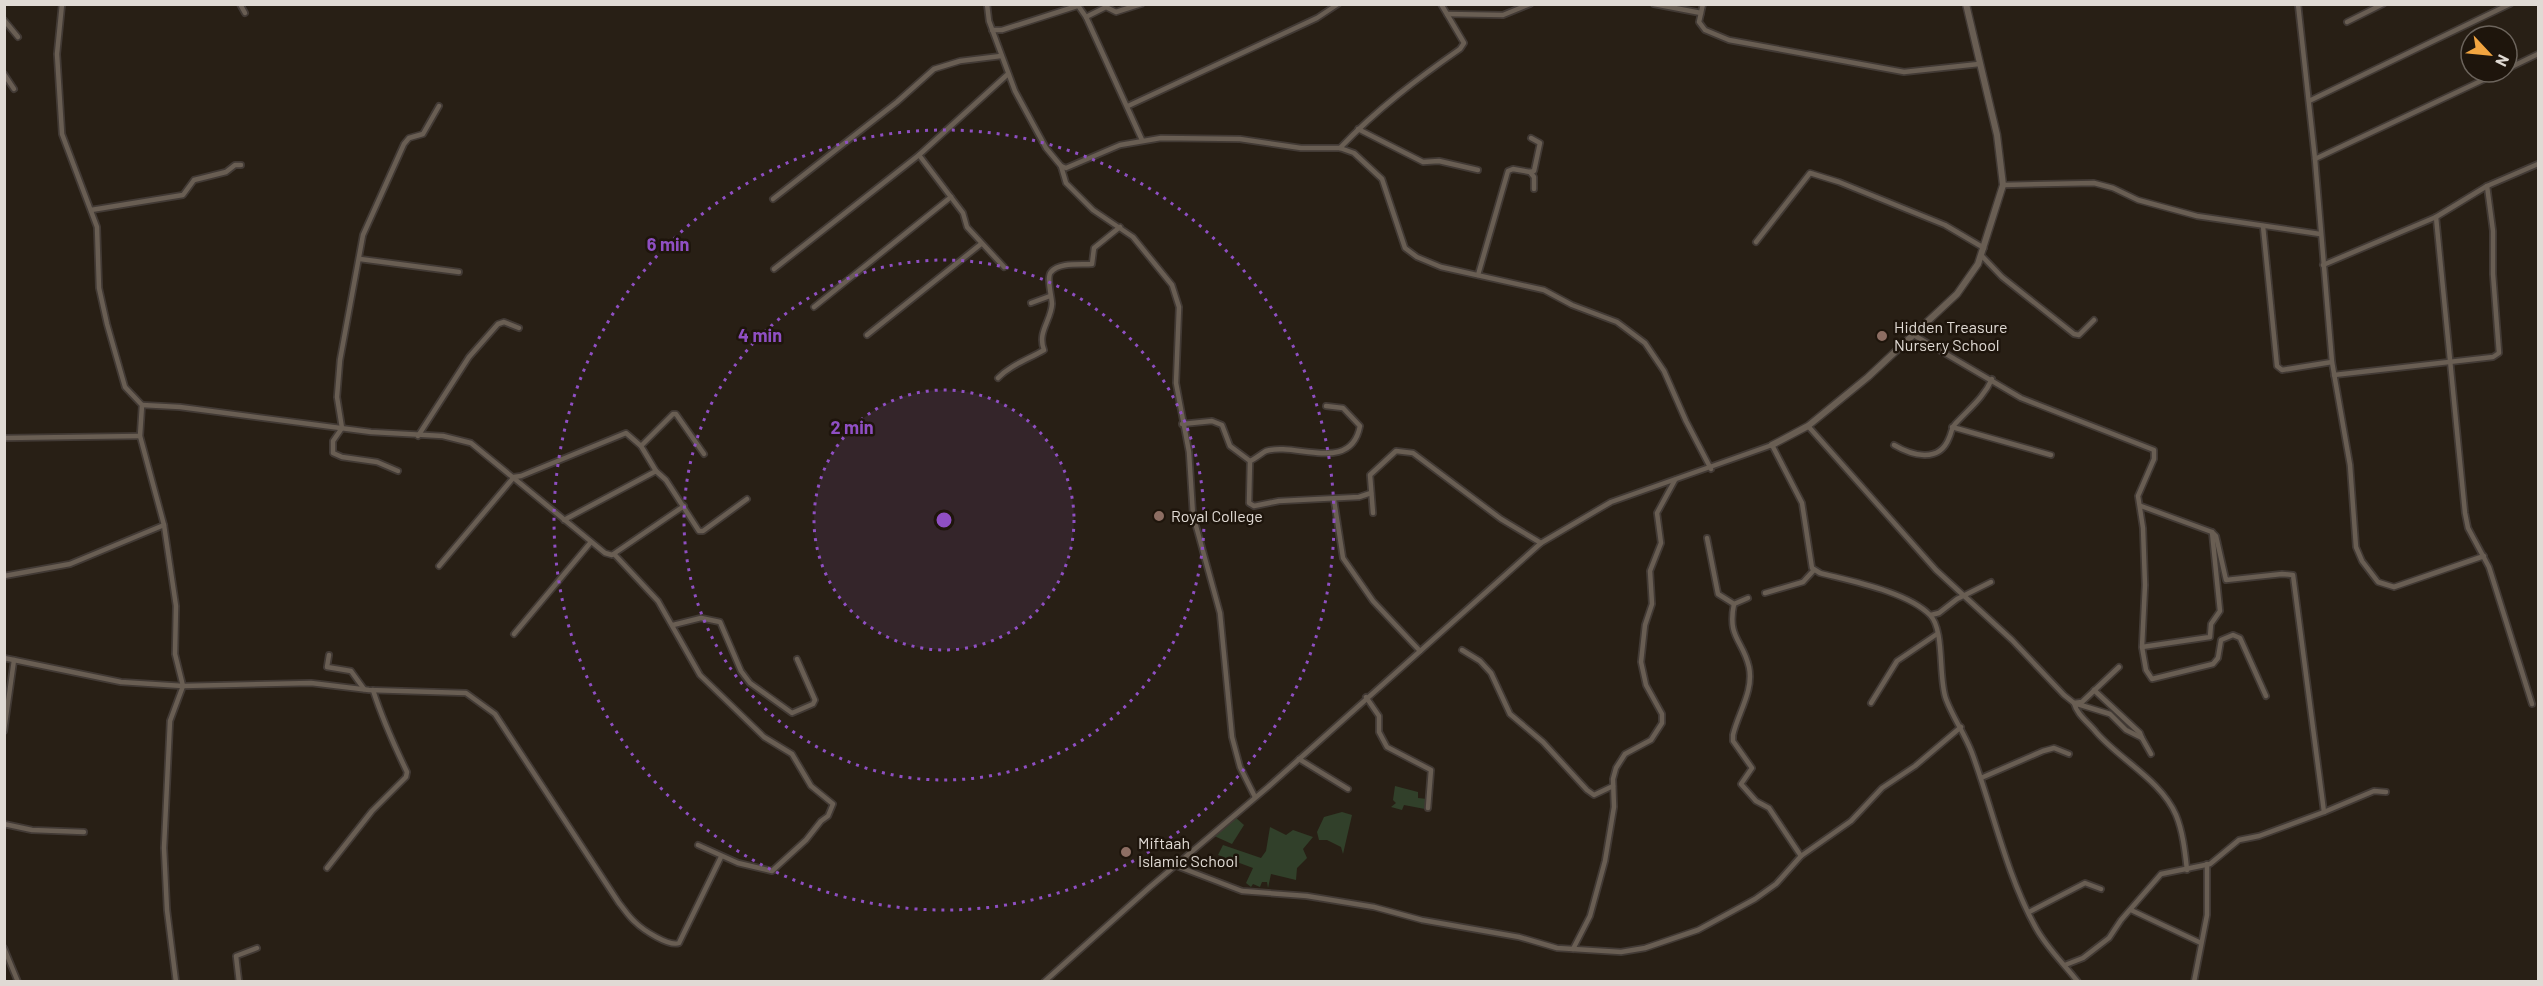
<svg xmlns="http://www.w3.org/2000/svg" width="2543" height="986" viewBox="0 0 2543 986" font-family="Barlow,sans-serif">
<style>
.green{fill:#31402a}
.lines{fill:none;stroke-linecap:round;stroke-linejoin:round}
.street-casing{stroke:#423a35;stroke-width:8}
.secondary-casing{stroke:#423a35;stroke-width:9}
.street{stroke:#695e53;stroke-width:4.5}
.secondary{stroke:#695e53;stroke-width:6}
.ring{fill:none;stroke:#8f4fc3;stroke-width:3;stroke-dasharray:3 6}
.education-dot{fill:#8d6e63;stroke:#1e150c;stroke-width:2}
.labels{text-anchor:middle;stroke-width:5;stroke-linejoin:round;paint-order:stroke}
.poi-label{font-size:16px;fill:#e0dad4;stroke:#1e150c;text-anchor:start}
.centre{fill:#8f4fc3;stroke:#1e150c;stroke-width:3}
.ring-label{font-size:18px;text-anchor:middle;font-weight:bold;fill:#8f4fc3;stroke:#1e150c;stroke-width:5;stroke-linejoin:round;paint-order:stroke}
</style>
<rect width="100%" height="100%" fill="#281f15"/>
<g class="green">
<polygon points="1395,786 1418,792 1418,798 1427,799 1425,809 1404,805 1402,810 1391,807 1396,803 1393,800"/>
<polygon points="1342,812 1352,815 1343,854 1341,847 1327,840 1319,840 1317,832 1324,817"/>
<polygon points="1235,817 1244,825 1232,844 1212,835"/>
<polygon points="1270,827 1286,835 1293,830 1313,837 1303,849 1307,858 1297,868 1296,880 1271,874 1268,888 1267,882 1262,882 1260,887 1253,884 1251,887 1246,883 1253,868 1218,855 1223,845 1261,858 1266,851"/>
</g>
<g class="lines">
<defs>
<g id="street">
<polyline points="62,4 57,54 62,134 97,227 99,288 107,324 125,387 142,405 140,436 164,525 176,606 175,654 183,686 170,721 164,848 167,910 176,982"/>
<polyline points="240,4 245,13"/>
<polyline points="987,4 989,21 1015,91 1046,148 1061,166 1066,183 1093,210 1133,237 1172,285 1179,307 1176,383 1189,452 1193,515 1220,613 1232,737 1240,767 1255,797"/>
<polyline points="1077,4 1086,17 1142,140"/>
<polyline points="1654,4 1701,13"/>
<polyline points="1703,4 1699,22 1705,30 1729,40 1904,72 1979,64"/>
<polyline points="2298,4 2315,159 2332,362 2350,465 2356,547 2362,561 2378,582 2394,587 2484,556"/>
<polyline points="1447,14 1503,15 1530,4"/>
<polyline points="1086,17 1106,7 1116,12 1141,4"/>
<polyline points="4,20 18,37"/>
<polyline points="2347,22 2383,4"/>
<polyline points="992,30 1002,30 1077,6"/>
<polyline points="2507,69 2538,54"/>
<polyline points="4,74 14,89"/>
<polyline points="2309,101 2510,4"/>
<polyline points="1128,106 1317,18 1338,4"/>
<polyline points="1358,129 1423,162 1439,161 1478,170"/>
<path d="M1340 148C1377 109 1417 79 1460 49L1464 43 1441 4"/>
<polyline points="919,155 963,213 967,227 1004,267"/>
<polyline points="2315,159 2500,72"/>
<polyline points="1061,166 1066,168 1120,145 1161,138 1240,139 1301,148 1340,148 1354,153 1382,179 1405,248 1417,257 1441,267 1544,290 1572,305 1617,322 1645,343 1664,371 1686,421 1711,469"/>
<polyline points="1530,172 1534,171 1540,143 1531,138"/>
<polyline points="2003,185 2094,183 2113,188 2138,200 2197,216 2320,234"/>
<polyline points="773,199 897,102 934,69 960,61 1001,56"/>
<polyline points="91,210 183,195 194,180 226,172 235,165 241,165"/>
<polyline points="2436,217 2465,513 2468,528 2489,567 2532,704"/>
<polyline points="2263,226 2277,366 2282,370 2332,362"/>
<polyline points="1756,242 1810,173 1839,182 1945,225 1984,248"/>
<polyline points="1981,255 2002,277 2074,334 2079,335 2094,320"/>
<polyline points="360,259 459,272"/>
<polyline points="2323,265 2436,217 2487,186 2538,164"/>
<polyline points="774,269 919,155 1008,74"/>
<polyline points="1478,275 1508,171 1513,169 1530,172 1534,177 1534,189"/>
<polyline points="1031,303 1050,296"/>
<polyline points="814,307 951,197"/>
<polyline points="1912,334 2021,398 2154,450 2154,459 2138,496 2143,528 2145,585 2142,647 2146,670 2152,679 2213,664 2218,658 2221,640 2233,635 2240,638 2266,696"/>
<polyline points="867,335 981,244"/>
<polyline points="2334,375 2493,357 2499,353 2493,274 2493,231 2487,186"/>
<path d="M998 378C1010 365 1029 359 1044 350 1037 332 1051 321 1052 304 1052 297 1046 277 1051 272 1059 262 1081 265 1092 264L1094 248 1120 227"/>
<polyline points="142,405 180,407 371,432 443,436 471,443 605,553 612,555 684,506"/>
<polyline points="1182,424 1212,421 1222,425 1230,446 1250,461 1249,503 1254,506 1279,501 1359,497 1371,493"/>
<polyline points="1808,426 1936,570 2012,640 2064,695 2074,703 2082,702 2119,667"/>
<polyline points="1952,427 2051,455"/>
<polyline points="418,436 469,357 498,324 504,322 519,328"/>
<polyline points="4,438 140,436"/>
<path d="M1894 445C1911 455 1939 464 1949 438 1952 432 1951 427 1957 422 1970 408 1984 397 1992 379"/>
<polyline points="641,446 673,414 676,414 704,454"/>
<path d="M1250 461C1255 459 1262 453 1266 451 1296 442 1351 474 1360 426L1343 408 1326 406"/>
<polyline points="398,471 377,462 342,457 333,453 333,441 342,428 337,397 340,360 363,235 404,144 409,138 423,134 439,106"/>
<polyline points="1334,500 1343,558 1373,601 1420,651"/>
<polyline points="2141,506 2212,532 2216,536 2226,580 2282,574 2293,575 2324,812"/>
<polyline points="1373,513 1370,475 1396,451 1413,453 1501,519 1541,543"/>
<polyline points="564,520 656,471 666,480 699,531 703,531 747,499"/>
<polyline points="1707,538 1718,594 1734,604 1748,598"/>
<polyline points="615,555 658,601 700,675 764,737 792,754 811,786 833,804 828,816 821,821 806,840 772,871 738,863 698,845"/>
<polyline points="439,566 514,477 521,476 626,433 641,446 656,471"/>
<polyline points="4,576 70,564 164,525"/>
<polyline points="1765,593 1803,582 1814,570"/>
<path d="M1734 604C1727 638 1743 640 1749 667 1754 691 1738 713 1733 735V741L1752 768 1741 784 1756 801 1769 808 1801 856"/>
<polyline points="1931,615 1939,613 1957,599 1991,582"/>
<polyline points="673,625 701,618 720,622 741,671 750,683 792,713 813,704 815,700 797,659"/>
<polyline points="514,634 591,542"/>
<polyline points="2142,647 2210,637 2211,624 2220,611 2212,532"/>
<polyline points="1462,650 1480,661 1491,673 1510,714 1543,742 1587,790 1594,795 1613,786"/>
<polyline points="329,655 327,667 351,671 364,689"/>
<polyline points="4,658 14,660"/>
<polyline points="2094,690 2140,733 2142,738"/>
<polyline points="1366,697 1379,716 1379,732 1387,747 1431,770 1428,808"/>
<polyline points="1871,703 1897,661 1937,634"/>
<path d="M4 731 14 660 121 682 183 686 311 683 369 690 466 693 495 714 619 903C624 909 629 917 635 922 643 930 669 947 679 943L721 857"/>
<path d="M2151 754 2142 738 2126 730 2110 714 2074 703C2077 715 2088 722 2096 732 2120 760 2161 780 2176 815 2183 832 2185 852 2187 870"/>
<polyline points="1299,759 1348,789"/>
<polyline points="1981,778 2043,751 2054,748 2069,754"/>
<polyline points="4,824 32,830 84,832"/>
<polyline points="1174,865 1242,891 1307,896 1374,907 1422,920 1519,937 1557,948 1621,952 1645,948 1698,930 1755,899 1776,884 1801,856 1851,821 1882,788 1915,766 1961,727"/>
<path d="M327 868 372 811 406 777 407 772C394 745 382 718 373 690"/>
<polyline points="2131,910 2201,943"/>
<polyline points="2029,912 2085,883 2101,889"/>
<polyline points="4,948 18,982"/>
<polyline points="1573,949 1590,916 1605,861 1614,807 1613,779 1616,768 1625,754 1651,740 1662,723 1662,714 1646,685 1641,662 1645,625 1652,604 1650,571 1661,543 1657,513 1675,480"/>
<polyline points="2065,965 2083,958 2109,938 2121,920 2161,874 2210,864 2239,840 2259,836 2324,812 2374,791 2386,792"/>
<polyline points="239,982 236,956 257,948"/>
<path d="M1044 982 1150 887 1268 787 1541 543 1611 502 1772 445 1802 503 1812 568 1820 573C1851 581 1908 592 1930 615 1945 630 1938 678 1946 699 1953 718 1965 734 1972 753 1993 810 2006 874 2036 928 2047 948 2064 964 2078 982"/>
<polyline points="2194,982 2207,915 2207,864"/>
</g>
<polyline id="secondary" points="1772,445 1808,426 1868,377 1957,294 1978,264 2003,185 1997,135 1966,4"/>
</defs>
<use href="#street" class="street-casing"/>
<use href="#secondary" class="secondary-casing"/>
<use href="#street" class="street"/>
<use href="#secondary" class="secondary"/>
</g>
<circle cx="944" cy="520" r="130" fill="#8f4fc3" fill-opacity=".12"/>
<g class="ring">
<circle cx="944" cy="520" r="130"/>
<circle cx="944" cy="520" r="260"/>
<circle cx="944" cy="520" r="390"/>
</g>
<g class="education-dot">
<circle cx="1882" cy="336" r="6"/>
<circle cx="1159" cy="516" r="6"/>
<circle cx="1126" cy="852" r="6"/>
</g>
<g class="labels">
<g class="poi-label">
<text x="1894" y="333">Hidden Treasure<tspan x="1894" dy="18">Nursery School</tspan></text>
<text x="1171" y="522">Royal College</text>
<text x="1138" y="849">Miftaah<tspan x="1138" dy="18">Islamic School</tspan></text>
</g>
</g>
<circle cx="944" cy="520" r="9" class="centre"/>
<g class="ring-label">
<text x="668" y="251">6 min</text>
<text x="760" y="342">4 min</text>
<text x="852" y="434">2 min</text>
</g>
<rect width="2543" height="986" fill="none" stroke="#e0dad4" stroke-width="12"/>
<g transform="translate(2489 54) rotate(116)"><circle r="28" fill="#1e150c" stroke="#6c645c" stroke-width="1.5"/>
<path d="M0-4.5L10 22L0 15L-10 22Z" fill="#f2a541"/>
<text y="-9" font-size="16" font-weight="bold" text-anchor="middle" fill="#e0dad4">N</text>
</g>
</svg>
